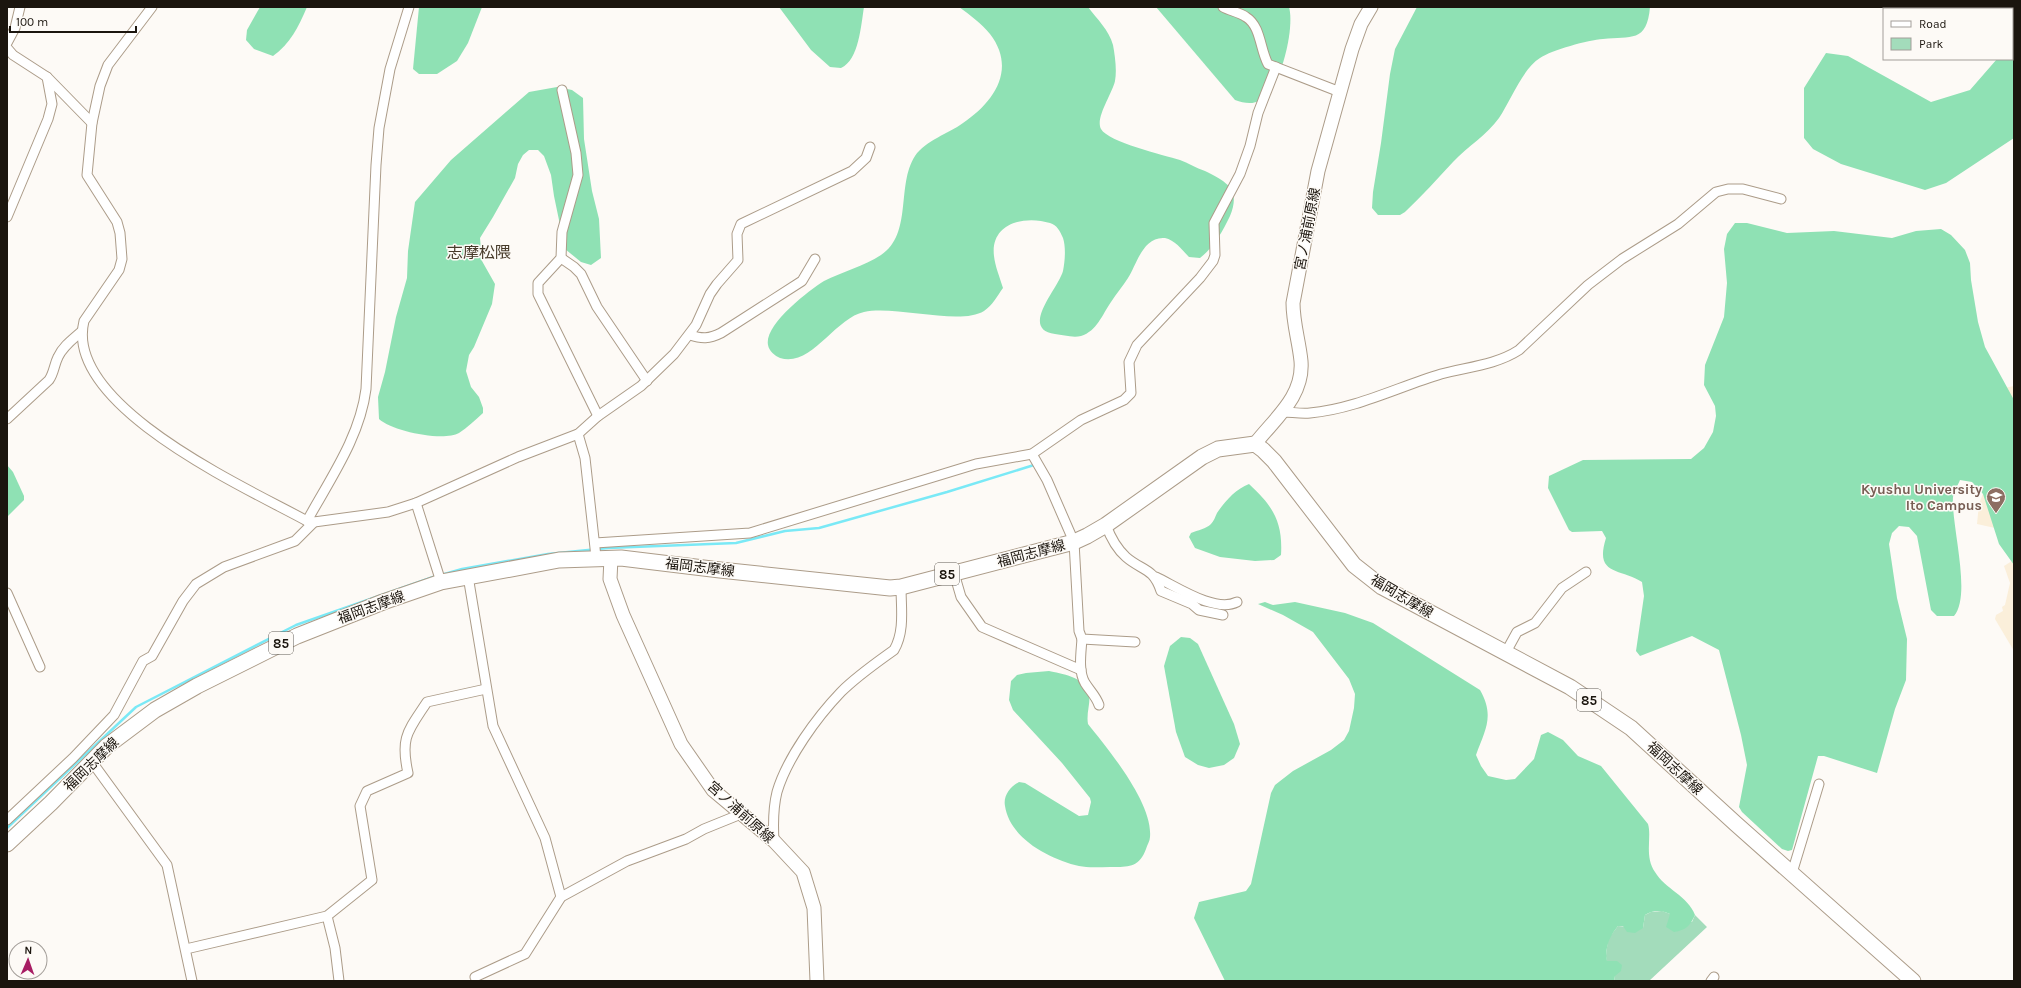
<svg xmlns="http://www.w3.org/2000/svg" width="2021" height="988" viewBox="0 0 2021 988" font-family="Karla,'Noto Sans JP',sans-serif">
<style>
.education{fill:#fbefda}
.green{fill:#a3dcbb}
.forest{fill:#8fe1b4}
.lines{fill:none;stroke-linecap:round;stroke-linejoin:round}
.stream{stroke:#7ae9f6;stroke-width:2.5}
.street-casing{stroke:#ac9c89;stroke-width:11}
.secondary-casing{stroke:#ac9c89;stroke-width:15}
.primary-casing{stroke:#ac9c89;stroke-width:17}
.street{stroke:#fff;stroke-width:9}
.secondary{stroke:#fff;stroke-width:13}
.primary{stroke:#fff;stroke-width:15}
.labels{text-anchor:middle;stroke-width:3;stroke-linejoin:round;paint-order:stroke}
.shield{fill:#fdfaf6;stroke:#5f5a54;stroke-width:1}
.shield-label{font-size:13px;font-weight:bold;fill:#1b150e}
.street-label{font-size:14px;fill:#1b150e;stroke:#fdfaf6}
.education-label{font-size:14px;font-weight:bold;fill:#785e54;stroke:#fdfaf6;text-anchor:end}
.quarter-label{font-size:16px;fill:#473a29;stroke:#fdfaf6}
</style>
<rect width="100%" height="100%" fill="#fdfaf6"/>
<polygon class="education" points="2014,386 2014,651 1995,619 1996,615 2003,611 2002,607 2005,605 2010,583 2004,566 2012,561 2007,527 1995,528 1977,524 1979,504 1985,488 2004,388"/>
<polygon class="green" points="1662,911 1692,922 1695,915 1707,927 1649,981 1614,981 1615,976 1607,961 1606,956 1608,939 1618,926 1643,928 1645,915 1651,912"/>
<g class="forest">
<path d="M260 7H307C299 26 290 44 273 56L254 49 246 40 247 30Z"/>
<polygon points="419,7 482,7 468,43 457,61 437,74 419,74 413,69"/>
<path d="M779 7H864C861 25 859 60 841 68L830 67 811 50Z"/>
<path d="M959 7H1088C1097 19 1109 30 1113 45 1115 56 1117 70 1115 81 1112 94 1095 118 1101 129 1108 142 1164 155 1180 160 1188 163 1196 168 1205 171 1227 182 1241 189 1230 216 1223 231 1213 248 1200 258L1189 257C1182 250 1175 240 1165 238 1143 236 1137 264 1128 278 1123 286 1116 294 1111 302 1102 315 1097 331 1081 336 1073 338 1063 335 1055 334 1019 329 1058 289 1063 271 1065 261 1066 247 1063 238 1060 231 1057 225 1050 223 1025 215 990 223 994 256 995 266 1000 278 1003 288 997 296 993 305 984 311 960 326 895 305 864 312 835 318 811 368 780 358 775 356 769 351 768 345 764 325 808 291 824 281 842 272 864 266 881 255 913 234 896 185 915 156 926 140 948 134 963 123 994 102 1017 69 990 34 981 23 970 15 959 7Z"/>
<path d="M1156 7H1289C1295 28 1281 88 1261 100 1252 105 1244 103 1235 100Z"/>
<path d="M1417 7H1650C1647 43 1631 36 1603 39 1588 40 1552 50 1540 58 1523 68 1510 102 1499 118 1487 135 1468 146 1453 162 1437 179 1422 196 1405 212L1400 215H1378L1372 208 1373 192 1381 143 1390 74 1395 49Z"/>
<polygon points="1974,7 2014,7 2014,138 1946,183 1925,190 1841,164 1813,149 1804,138 1804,88 1826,53 1848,56 1931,102 1970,90 1997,59 2012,59 2012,9 1976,9"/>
<path d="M557 87 572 90 583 98 584 139 592 191 599 219 601 258 591 265 581 262 565 249 554 196 551 175 544 156 538 150H529L523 155 518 164 515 178 493 217 480 238 482 261 495 284 492 304 474 347 469 355 466 371 471 387 479 397 483 408V413C475 420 467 428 459 433 443 442 392 431 379 419L378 397 385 372 396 317 407 278 408 251 415 202 451 160 529 92Z"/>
<path d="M1735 223H1747L1787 233 1834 231 1892 238 1916 231 1941 229 1951 235 1965 250 1970 263 1971 280 1978 322 1985 347 2014 400V565L1999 544 1983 494 1972 482 1960 480C1958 485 1954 492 1953 497 1951 525 1972 595 1954 616H1937L1931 610 1917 536 1909 527 1899 526 1892 533 1889 544 1897 598 1907 639 1906 680 1895 709 1877 773 1824 756H1818L1792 850 1788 851 1782 849 1742 812 1739 807 1747 765 1741 735 1719 650 1692 636 1640 656 1636 651 1644 596 1642 582C1620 568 1594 576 1606 538L1602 531 1572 532 1569 530 1548 488 1549 476 1583 460 1691 459 1704 448 1713 432 1716 416 1715 406 1704 385 1705 365 1724 317 1727 283 1724 249 1727 234Z"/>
<polygon points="7,465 13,472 24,496 24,500 7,517"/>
<path d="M1249 484C1273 506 1283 522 1281 555L1274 560 1255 561 1220 557 1195 548 1189 537 1191 533C1198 530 1206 529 1211 524 1214 521 1215 517 1217 513 1225 501 1236 489 1249 484Z"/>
<path d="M1265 602 1273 605 1295 602 1345 613 1373 623 1480 690C1495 716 1485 730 1476 755L1481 766 1488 776 1506 780 1515 779 1534 759 1541 735 1548 732 1563 740 1578 756 1601 766 1648 824C1652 837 1644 856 1655 872 1665 889 1688 896 1695 915 1690 926 1686 930 1674 932L1666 927 1670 914C1661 910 1653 910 1645 915L1643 928 1635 933 1627 932 1623 926H1618C1609 937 1605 947 1607 961H1617L1622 965 1621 971 1615 976 1614 981H1225L1194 918 1199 902 1246 891 1251 884 1271 793 1275 785 1293 771 1331 750 1344 740 1349 731 1354 708 1355 694 1349 679 1313 632 1283 615 1258 604Z"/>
<polygon points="1181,637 1190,638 1198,644 1234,724 1240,744 1234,758 1224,765 1209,768 1198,765 1185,757 1176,732 1164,666 1170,646"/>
<path d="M1049 671C1060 673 1086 678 1089 692 1091 703 1086 713 1088 724 1108 749 1153 803 1150 837 1150 841 1147 845 1146 849 1139 868 1128 867 1110 867 1100 867 1088 868 1079 866 1050 859 1010 839 1005 806 1003 796 1010 787 1019 782L1025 783 1079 816 1088 815 1091 802 1090 798 1062 763 1013 710 1009 700 1011 681 1017 675 1026 673Z"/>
</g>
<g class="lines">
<g class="stream">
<polyline points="441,575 462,569 548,554 608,548 736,543 785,531 819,528 947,492 1034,465"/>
<polyline points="7,828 136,707 296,625 436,576"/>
</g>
<defs>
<g id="street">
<path d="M152 7 108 65 100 86 92 123 87 175 117 222 120 233 122 259 119 270 84 321C63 406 247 488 307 521L314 522 388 512 416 503 518 457 578 434 598 416 641 386 674 354 696 325 710 294 717 284 738 260 737 234 741 224 852 171 866 158 870 147"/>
<path d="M1223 7C1230 11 1239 12 1246 17 1261 26 1260 50 1268 64L1340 92"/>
<polyline points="7,43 15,28 20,7"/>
<polyline points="7,48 13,55 47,77 92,123"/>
<polyline points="562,90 576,153 578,175 562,232 561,258 538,283 538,294 598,416"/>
<polyline points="7,217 48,119 52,104 47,77"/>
<polyline points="561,258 574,267 581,274 597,307 647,381"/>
<path d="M690 335C702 339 709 339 721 333L802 281 815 259"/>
<path d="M1283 412C1291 412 1301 414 1310 413 1355 409 1398 387 1441 374 1467 367 1496 365 1519 350L1588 285 1622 259 1678 224 1716 192 1728 189H1743L1781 199"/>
<path d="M7 419 49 380C54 373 54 365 58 357 63 346 73 339 82 331"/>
<polyline points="578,434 585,458 596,557"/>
<polyline points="1032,454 1047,480 1074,542 1079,631 1082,639 1135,642"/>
<polyline points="416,503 441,582"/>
<path d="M307 521C330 479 360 437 366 389L376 165 379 128 390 69 409 7"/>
<path d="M1106 525C1110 536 1116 548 1126 557 1142 571 1153 567 1161 591L1192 604 1199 610 1223 615"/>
<polyline points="595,543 750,533 976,464 1032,454 1081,420 1124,400 1131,393 1129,362 1137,345 1200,278 1213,261 1215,255 1214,223 1240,174 1250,146 1258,113 1276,67"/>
<polyline points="954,573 961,597 982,627 1081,670"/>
<polyline points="468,576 493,726 545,838 561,897"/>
<path d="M1156 577C1177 587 1215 613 1237 602"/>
<polyline points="7,593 40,667"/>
<path d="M1082 639C1081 653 1078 671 1085 683 1090 691 1096 696 1099 705"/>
<polyline points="1506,652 1517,632 1535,623 1562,588 1586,572"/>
<polyline points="92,762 167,865 192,981"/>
<polyline points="7,820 73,758 114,715 143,661 152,656 183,601 196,584 224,567 295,541 314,522"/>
<path d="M774 841C773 824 773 808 777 792 787 758 817 717 841 692 857 676 876 663 894 650 905 631 901 608 901 587"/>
<polyline points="1792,873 1819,784"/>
<polyline points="327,916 335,948 339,981"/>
<path d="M186 949 327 916 372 880 360 806 367 791 408 773C400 737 408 731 427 702L486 689"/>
<polyline points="475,977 525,954 561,897 627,861 686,839 704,829 741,814"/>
<polyline points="1711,981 1714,977"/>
</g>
<g id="secondary">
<path d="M1255 444C1274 419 1304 397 1301 361 1299 341 1293 323 1293 303L1318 171 1352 49 1361 24 1371 7"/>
<polyline points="611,558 610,579 623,615 681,744 713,790 774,841 803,872 814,908 817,981"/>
</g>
<polyline id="primary" points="7,844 51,803 107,746 155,710 197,686 297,636 383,602 441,582 559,560 621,558 720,570 890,588 901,587 1074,542 1087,536 1106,525 1202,457 1218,449 1255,444 1263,450 1274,461 1354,565 1382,587 1570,687 1631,728 1736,824 1913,981"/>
</defs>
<use href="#street" class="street-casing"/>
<use href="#secondary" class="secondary-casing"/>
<use href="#primary" class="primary-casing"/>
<use href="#street" class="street"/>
<use href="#secondary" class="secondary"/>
<use href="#primary" class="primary"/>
</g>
<defs>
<symbol id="university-pin" viewBox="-11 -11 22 30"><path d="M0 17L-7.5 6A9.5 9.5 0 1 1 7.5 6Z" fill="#8d6e63" stroke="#fdfaf6"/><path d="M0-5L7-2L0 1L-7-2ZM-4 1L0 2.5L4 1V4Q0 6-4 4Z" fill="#fff"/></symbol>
</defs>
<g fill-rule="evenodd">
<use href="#university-pin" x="1985" y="486" width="22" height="30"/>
</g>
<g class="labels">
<g class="shield">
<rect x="935" y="563" width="24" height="22" rx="3"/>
<rect x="269" y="632" width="24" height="22" rx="3"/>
<rect x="1577" y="689" width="24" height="22" rx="3"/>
</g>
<g class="shield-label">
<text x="947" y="579">85</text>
<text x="281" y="648">85</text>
<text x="1589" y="705">85</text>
</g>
<g class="street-label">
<text transform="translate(1307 229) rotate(-79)" y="5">宮ノ浦前原線</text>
<text transform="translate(1031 553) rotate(-15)" y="5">福岡志摩線</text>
<text transform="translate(700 567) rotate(7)" y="5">福岡志摩線</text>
<text transform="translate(1402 596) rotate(31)" y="5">福岡志摩線</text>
<text transform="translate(371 607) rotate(-20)" y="5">福岡志摩線</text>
<text transform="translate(91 764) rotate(-44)" y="5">福岡志摩線</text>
<text transform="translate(1675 768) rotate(43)" y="5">福岡志摩線</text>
<text transform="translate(741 812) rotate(42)" y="5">宮ノ浦前原線</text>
</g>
<g class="education-label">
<text x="1982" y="494">Kyushu University<tspan x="1982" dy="16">Ito Campus</tspan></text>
</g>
<g class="quarter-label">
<text x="479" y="258">志摩松隈</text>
</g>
</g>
<rect width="2021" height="988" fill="none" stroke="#1b150e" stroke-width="16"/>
<rect x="1883" y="8" width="130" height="52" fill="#fdfaf6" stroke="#a39e99"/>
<rect x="1891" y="21" width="20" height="6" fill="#ffffff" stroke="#a39e99"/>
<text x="1919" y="28" font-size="12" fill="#1b150e">Road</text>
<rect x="1891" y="38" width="20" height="12" fill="#a3dcbb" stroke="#a39e99"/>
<text x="1919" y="48" font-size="12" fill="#1b150e">Park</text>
<g transform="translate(28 960) rotate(2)"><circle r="19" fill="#fdfaf6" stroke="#a39e99"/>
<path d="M0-3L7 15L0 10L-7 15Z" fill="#a71d63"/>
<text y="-6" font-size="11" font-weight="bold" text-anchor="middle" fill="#1b150e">N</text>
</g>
<path d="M10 26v6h126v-6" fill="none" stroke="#1b150e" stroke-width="2"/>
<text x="16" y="26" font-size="12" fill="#1b150e" stroke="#fdfaf6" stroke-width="3" paint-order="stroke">100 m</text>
</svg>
